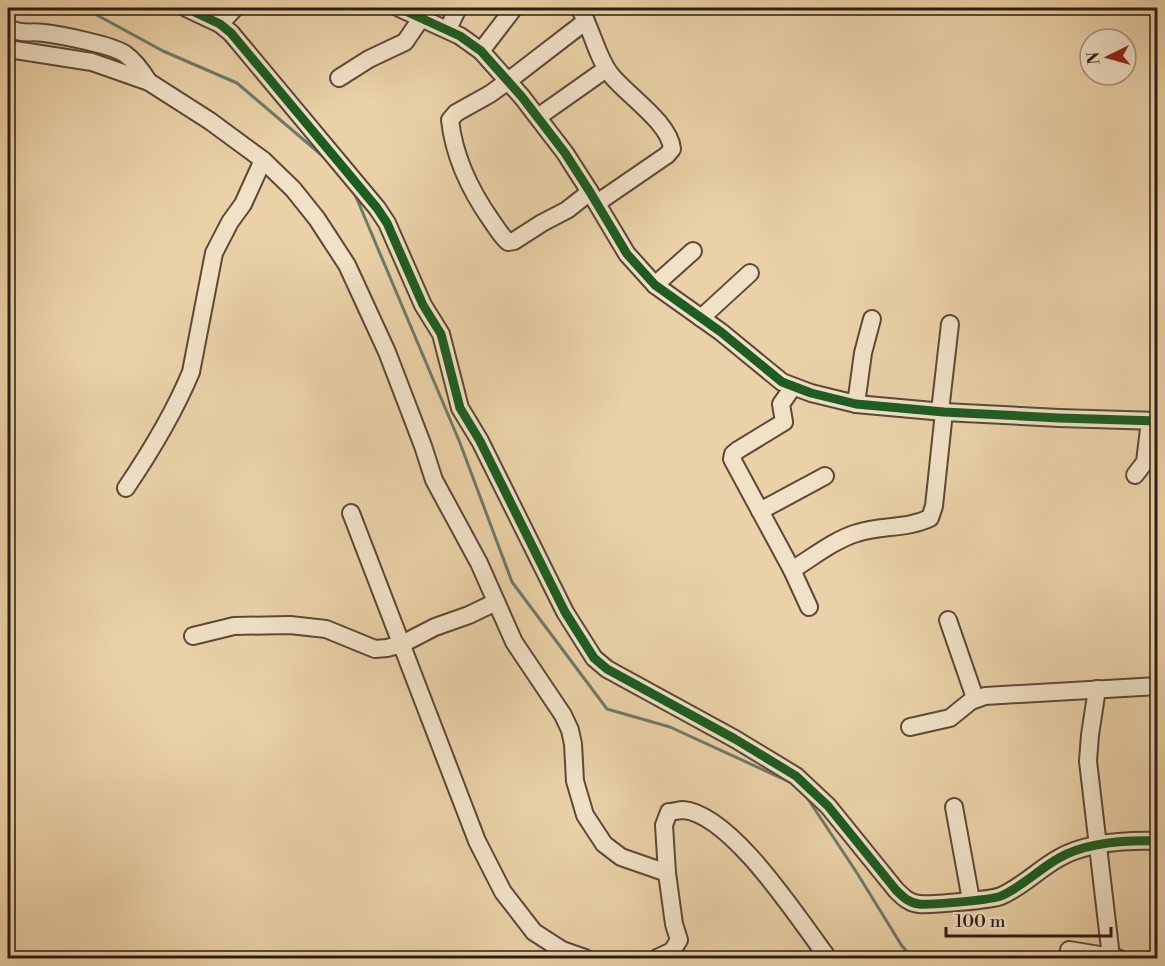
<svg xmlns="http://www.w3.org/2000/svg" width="1165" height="966" viewBox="0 0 1165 966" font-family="'Libre Bodoni',serif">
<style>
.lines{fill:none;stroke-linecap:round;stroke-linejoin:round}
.stream{stroke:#6d7a68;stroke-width:3}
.minor-casing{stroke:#5c4937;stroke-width:20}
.minor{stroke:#f1e1c6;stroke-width:16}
.cycleway-casing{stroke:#f1e1c6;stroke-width:13}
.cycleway{stroke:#1b5e20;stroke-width:9}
</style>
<rect width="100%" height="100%" fill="#ead1a7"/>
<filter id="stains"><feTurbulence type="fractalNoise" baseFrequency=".00333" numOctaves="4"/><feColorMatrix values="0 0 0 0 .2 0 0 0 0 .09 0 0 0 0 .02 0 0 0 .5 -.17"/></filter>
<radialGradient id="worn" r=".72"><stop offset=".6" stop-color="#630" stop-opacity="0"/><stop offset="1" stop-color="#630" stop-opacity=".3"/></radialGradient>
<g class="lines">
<g class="stream">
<polyline points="84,8 163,51 237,83 325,158"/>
<polyline points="354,192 460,443 512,582 607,709 670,727 792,783"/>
<polyline points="804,793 857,873 902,946 913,958"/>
</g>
<defs>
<g id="minor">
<path d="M186 8 220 24 231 33 377 208 387 223 423 305 441 334 460 408 480 441 565 612 594 658 607 669 735 739 796 776 828 806 896 890C903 897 909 903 919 904 930 905 992 900 1001 896 1022 887 1039 869 1059 858 1087 842 1126 840 1158 841"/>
<polyline points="399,8 460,36 481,51 522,97 565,153 590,192 627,254 655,285 721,332 782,382 811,393 856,404 944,412 1059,418 1158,421"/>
<path d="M579 8C592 28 596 56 611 75 627 95 670 123 672 149L667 155 597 203"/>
<path d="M586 21 508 81 490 94 456 113 450 120C454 156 470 190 491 220 496 227 501 236 508 242L514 241 542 223 567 210 590 192"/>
<polyline points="220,24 235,8"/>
<path d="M8 28C23 35 29 31 44 33 60 35 113 45 125 54 135 61 142 71 149 82"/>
<polyline points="448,29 458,8"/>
<polyline points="8,50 15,50 92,62 149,82 210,121 263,160 293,189 317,219 347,265 387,352 423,446 434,480 479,563 514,642 563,715 570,730 573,744 575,781 585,815 604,844 621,857 667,873"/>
<polyline points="481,51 514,8"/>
<polyline points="339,78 369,59 405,42 422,17"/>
<polyline points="538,117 606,69"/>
<polyline points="655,285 693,251"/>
<polyline points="701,318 750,273"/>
<polyline points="793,387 781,404 784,422 738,450 733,454 732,459 792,570 809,607"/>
<polyline points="856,404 863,353 872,319"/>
<polyline points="940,411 950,324"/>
<polyline points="1135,475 1145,462 1150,421"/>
<path d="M126 488C151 451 174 413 191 372L214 253 230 222 243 204 263 160"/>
<polyline points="760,511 825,476"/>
<polyline points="351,513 477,841 503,892 534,932 562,950 585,958"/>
<path d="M792 570C813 557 834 540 857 533 881 525 907 529 930 518L934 506 944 412"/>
<polyline points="948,620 975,698"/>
<polyline points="193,636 234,626 290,625 326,629 375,649 387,648 402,644 435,627 469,615 496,602"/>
<polyline points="1097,689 1090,735 1088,761 1111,957"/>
<polyline points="910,727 950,718 971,701 985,696 1158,686"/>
<polyline points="954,807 971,900"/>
<polyline points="1069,950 1118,958"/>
<path d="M657 958 672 951 679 940 674 924 667 873 664 825 669 812C673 812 679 810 683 810 732 814 800 921 828 958"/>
</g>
</defs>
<use href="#minor" class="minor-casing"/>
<use href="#minor" class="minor"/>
<defs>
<g id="cycleway">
<path d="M186 8 220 24 231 33 377 208 387 223 423 305 441 334 460 408 480 441 565 612 594 658 607 669 735 739 796 776 828 806 896 890C903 897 909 903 919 904 930 905 992 900 1001 896 1022 887 1039 869 1059 858 1087 842 1126 840 1158 841"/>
<polyline points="399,8 460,36 481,51 522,97 565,153 590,192 627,254 655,285 721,332 782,382 811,393 856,404 944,412 1059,418 1158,421"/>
</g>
</defs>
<use href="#cycleway" class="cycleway-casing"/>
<use href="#cycleway" class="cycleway"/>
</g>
<rect width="1165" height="966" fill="none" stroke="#ead1a7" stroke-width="30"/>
<rect x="9" y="9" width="1147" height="948" fill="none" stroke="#2c1c12" stroke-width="3"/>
<rect x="15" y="15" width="1135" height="936" fill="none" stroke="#2c1c12" stroke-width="1.5"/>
<g transform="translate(1108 57) rotate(265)"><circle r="28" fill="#f1e1c6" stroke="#a2927e" stroke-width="1.5"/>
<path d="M0-4.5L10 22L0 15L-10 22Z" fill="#8f2418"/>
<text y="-9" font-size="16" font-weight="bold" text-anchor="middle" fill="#2c1c12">N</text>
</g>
<path d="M946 927v9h165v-9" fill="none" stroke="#2c1c12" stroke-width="3"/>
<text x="955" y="927" font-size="18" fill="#2c1c12" stroke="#f1e1c6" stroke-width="4.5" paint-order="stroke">100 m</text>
<rect width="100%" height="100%" filter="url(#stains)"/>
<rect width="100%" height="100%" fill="url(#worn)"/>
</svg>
